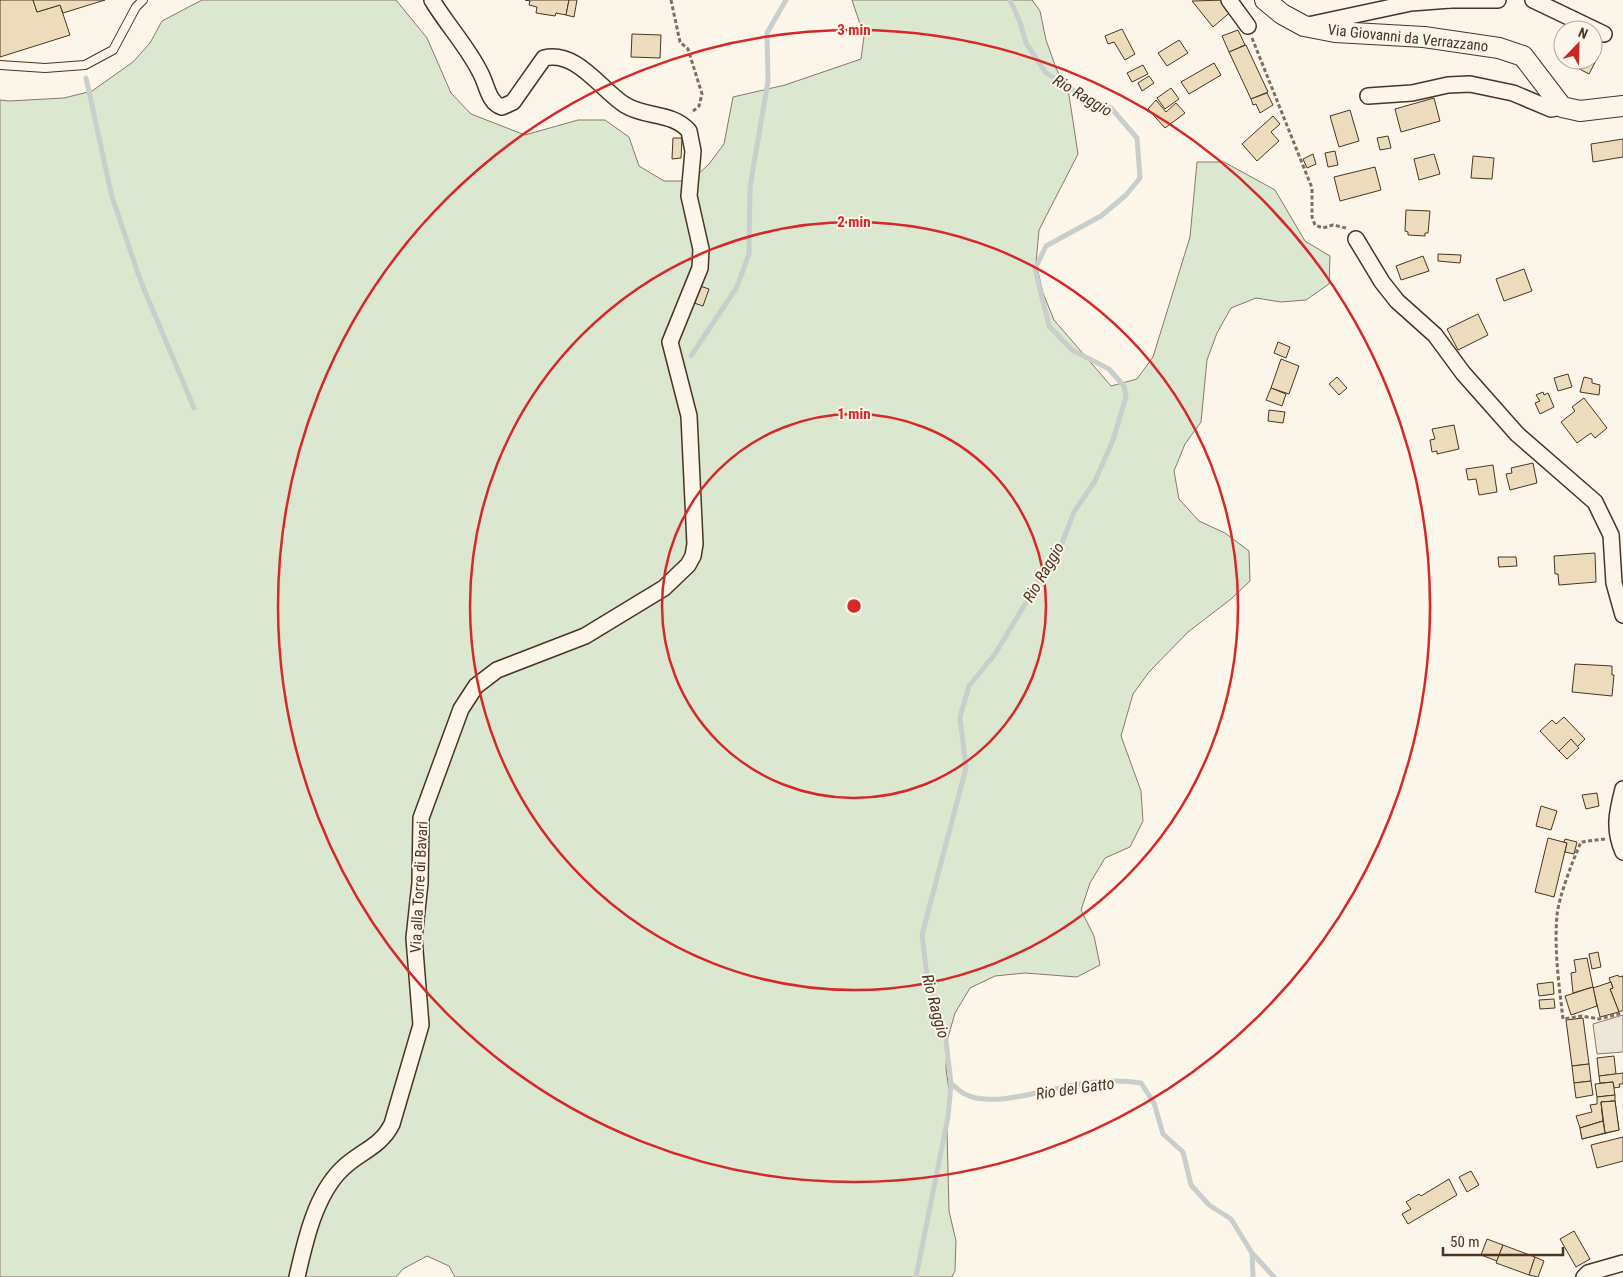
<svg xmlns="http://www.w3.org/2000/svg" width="1623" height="1277" viewBox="0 0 1623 1277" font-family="'Roboto Condensed',sans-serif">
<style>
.green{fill:#dce7d0;stroke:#887966}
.parking{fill:#ede7d9;stroke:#887966}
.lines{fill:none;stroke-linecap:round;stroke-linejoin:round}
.stream{stroke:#c9cecd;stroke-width:5}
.building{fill:#ecdcbc;stroke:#4a3520}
.lane-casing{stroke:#4a3520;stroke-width:10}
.street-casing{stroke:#4a3520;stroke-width:18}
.secondary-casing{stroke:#4a3520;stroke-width:22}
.path{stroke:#7f6f5c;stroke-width:3;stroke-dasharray:4 2.5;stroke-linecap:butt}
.lane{stroke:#fbf6e9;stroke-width:8}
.street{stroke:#fbf6e9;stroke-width:15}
.secondary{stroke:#fbf6e9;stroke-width:20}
.ring{fill:none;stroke:#d62828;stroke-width:2.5}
.labels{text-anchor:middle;stroke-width:4;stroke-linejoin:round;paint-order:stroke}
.street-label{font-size:15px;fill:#4a3520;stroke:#fbf6e9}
.water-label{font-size:16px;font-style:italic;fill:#4a3520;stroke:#fbf6e9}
.centre{fill:#d62828;stroke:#fbf6e9;stroke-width:2.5}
.ring-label{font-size:15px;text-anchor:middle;font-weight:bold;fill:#d62828;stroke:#fbf6e9;stroke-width:4;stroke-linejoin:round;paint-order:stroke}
</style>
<rect width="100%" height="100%" fill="#fbf6e9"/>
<polygon class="green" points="202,0 396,0 427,38 451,93 471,114 525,135 578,120 605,120 629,137 639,166 664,181 691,181 709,164 724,144 733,97 785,85 861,59 864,36 852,0 1032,0 1040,11 1046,40 1056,68 1069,95 1078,154 1039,230 1036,263 1043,293 1054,320 1111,386 1137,379 1153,357 1190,237 1197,162 1224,162 1275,190 1305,241 1330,256 1329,284 1306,300 1281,302 1256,298 1231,308 1217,333 1207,360 1201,422 1185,444 1174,471 1179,499 1199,521 1225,533 1249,551 1250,581 1231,599 1188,632 1149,672 1133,694 1121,736 1141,791 1143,821 1130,847 1105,858 1090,883 1081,910 1094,936 1100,965 1077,977 1025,973 995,976 970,988 955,1013 947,1041 946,1069 950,1097 947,1130 949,1211 956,1241 955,1271 952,1277 455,1277 449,1266 427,1256 403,1269 396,1277 0,1277 0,100 9,101 64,98 92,91 133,62 150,43 162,21"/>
<polygon class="parking" points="1623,1015 1623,1052 1597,1054 1593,1024"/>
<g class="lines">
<g class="stream">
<polyline points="86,78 112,197 141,282 194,408"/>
<polyline points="691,356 737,287 749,254 750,187 768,81 767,33 786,0"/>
<path d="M951 1084C956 1087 961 1093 967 1095 994 1108 1051 1088 1080 1084 1099 1081 1122 1080 1141 1083L1154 1103 1163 1134 1183 1152 1191 1185 1209 1205 1231 1219 1252 1253 1274 1277"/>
<polyline points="1252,1253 1253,1277"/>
<polyline points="916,1277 948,1117 951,1084 946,1040 928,984 922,935 966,768 960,717 969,686 995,654 1062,543 1074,512 1095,481 1113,440 1126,397 1124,386 1109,369 1072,350 1049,326 1035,269 1046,246 1101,216 1126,195 1140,178 1137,138 1111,108 1083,96 1046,73 1026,43 1020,22 1010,0"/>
</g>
</g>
<g class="building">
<polygon points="0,0 33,0 37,12 60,5 70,35 0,57"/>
<polygon points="33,0 105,0 63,13 60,5 37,12"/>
<polygon points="525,0 569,0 566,15 556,13 555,16 536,13 537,7 529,5 530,1"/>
<polygon points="569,0 577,0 574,17 566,15"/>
<polygon points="1226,0 1234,9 1213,27 1192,1"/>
<polygon points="1122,29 1135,54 1125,60 1114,42 1108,44 1105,36"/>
<polygon points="1238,30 1245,45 1229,52 1222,36"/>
<polygon points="632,34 661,35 660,58 631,57"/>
<polygon points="1179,40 1188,53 1167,66 1158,53"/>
<polygon points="1246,45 1268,92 1251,99 1229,52"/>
<polygon points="1593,47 1601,51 1589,74 1566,62 1567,60 1593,60"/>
<polygon points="1214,63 1221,75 1189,94 1181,82"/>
<polygon points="1143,65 1148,74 1132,82 1127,73"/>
<polygon points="1149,76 1154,83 1142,91 1138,83"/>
<polygon points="1171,88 1179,99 1165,109 1157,98"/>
<polygon points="1267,93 1273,105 1260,113 1256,104 1253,105 1251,99"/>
<polygon points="1434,98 1440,121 1401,132 1395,109"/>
<polygon points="1156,100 1166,112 1176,103 1185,113 1165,128 1148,109"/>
<polygon points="1350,110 1359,141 1339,147 1330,116"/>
<polygon points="1273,116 1280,124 1271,132 1279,141 1257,161 1242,144"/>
<polygon points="1388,136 1391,148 1380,150 1377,138"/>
<polygon points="673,138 682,138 681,158 672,159"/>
<polygon points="1623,139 1623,157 1593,162 1591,144"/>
<polygon points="1335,151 1338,165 1328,167 1325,153"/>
<polygon points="1313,154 1316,164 1307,168 1303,159"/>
<polygon points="1434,154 1440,174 1419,180 1414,159"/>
<polygon points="1473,156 1494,158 1492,179 1471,178"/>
<polygon points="1375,167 1381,190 1340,201 1334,177"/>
<polygon points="1406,210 1430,211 1428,233 1425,233 1425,236 1408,235 1408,232 1405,231"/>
<polygon points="1438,254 1461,255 1460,263 1438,261"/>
<polygon points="1423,256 1429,271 1401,280 1396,266"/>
<polygon points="1524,269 1532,291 1504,301 1496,279"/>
<polygon points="697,285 709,289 703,306 691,302"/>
<polygon points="1478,314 1488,335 1458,350 1447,329"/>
<polygon points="1278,342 1290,347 1286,358 1274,353"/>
<polygon points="1281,359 1299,366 1289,394 1271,388"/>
<polygon points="1568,374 1572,387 1558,391 1554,378"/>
<polygon points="1337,377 1347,388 1339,395 1329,384"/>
<polygon points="1584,377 1592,379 1592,383 1600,385 1599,395 1580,392"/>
<polygon points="1271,388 1286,394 1282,406 1266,400"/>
<polygon points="1543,392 1544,395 1548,393 1554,407 1540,414 1535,403 1540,401 1536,395"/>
<polygon points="1584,398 1607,428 1595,438 1591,433 1577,443 1561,422 1575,411 1572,407"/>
<polygon points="1269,410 1285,412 1283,423 1268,421"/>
<polygon points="1454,425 1459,449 1437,454 1437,451 1432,452 1430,440 1435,439 1432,429"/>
<polygon points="1533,463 1537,483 1510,490 1506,474 1512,473 1511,468"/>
<polygon points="1493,465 1497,492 1479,495 1476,479 1468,480 1466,469"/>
<polygon points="1595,553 1596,582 1559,585 1558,574 1555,574 1554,556"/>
<polygon points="1498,557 1516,557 1517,566 1499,567"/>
<polygon points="1575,664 1612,666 1612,675 1614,675 1612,696 1572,692"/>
<polygon points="1564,717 1585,739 1577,747 1571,739 1559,751 1540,731 1552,720 1556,724"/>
<polygon points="1571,739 1579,748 1567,759 1559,751"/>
<polygon points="1597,793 1599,806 1586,809 1582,795"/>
<polygon points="1541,806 1557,811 1551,830 1536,826"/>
<polygon points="1548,838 1567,843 1554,897 1535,892"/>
<polygon points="1565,839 1577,842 1574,854 1565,852 1567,843 1564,842"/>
<polygon points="1598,952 1601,967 1592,969 1589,954"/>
<polygon points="1587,958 1593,987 1573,993 1571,973 1576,972 1574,960"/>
<polygon points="1618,975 1619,977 1623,976 1623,1010 1619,1012 1610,989 1613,988 1609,978"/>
<polygon points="1553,982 1554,994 1539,996 1537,984"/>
<polygon points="1611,982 1613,988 1610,989 1619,1012 1600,1017 1593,988"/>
<polygon points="1593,987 1597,1006 1571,1015 1565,996"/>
<polygon points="1554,999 1555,1008 1540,1009 1539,1000"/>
<polygon points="1583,1018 1589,1064 1572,1066 1566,1020"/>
<polygon points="1614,1056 1616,1074 1599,1076 1597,1058"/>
<polygon points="1589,1064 1591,1081 1574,1083 1572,1066"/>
<polygon points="1623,1073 1623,1084 1619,1084 1620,1087 1614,1088 1613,1082 1600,1083 1599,1076"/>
<polygon points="1591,1081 1593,1095 1576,1098 1574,1083"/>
<polygon points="1613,1082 1615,1095 1597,1097 1595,1084"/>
<polygon points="1615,1095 1615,1101 1601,1102 1603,1121 1580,1128 1576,1116 1592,1112 1590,1105 1597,1104 1597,1097"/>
<polygon points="1615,1101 1619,1130 1582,1139 1580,1128 1603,1121 1601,1102"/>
<polygon points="1615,1101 1619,1130 1605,1133 1601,1102"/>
<polygon points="1603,1121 1605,1133 1582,1139 1580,1128"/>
<polygon points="1623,1137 1623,1161 1597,1168 1591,1145"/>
<polygon points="1471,1171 1479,1185 1467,1192 1459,1177"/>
<polygon points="1449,1179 1457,1195 1408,1224 1402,1214 1411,1209 1406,1202 1419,1194 1421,1196"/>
<polygon points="1574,1231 1590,1259 1576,1267 1560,1239"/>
<polygon points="1487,1239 1503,1245 1497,1261 1481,1255"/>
<polygon points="1503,1245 1535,1257 1529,1275 1496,1263"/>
<polygon points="1535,1257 1544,1261 1538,1277 1529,1275"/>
</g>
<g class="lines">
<defs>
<polyline id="lane" points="0,65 45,68 85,65 113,50 136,7 143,0"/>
<g id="street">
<polyline points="1229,0 1248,26"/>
<polyline points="1449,0 1498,0"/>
<polyline points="1533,0 1604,34"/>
<polyline points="1308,25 1411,3 1450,0"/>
<polyline points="1368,96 1412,93 1448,85 1470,84 1513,93 1551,109 1562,107"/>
<polyline points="1356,239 1382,282 1397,301 1435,335 1463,373 1517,434 1595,502 1611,535 1614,583 1623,615"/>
<path d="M1623 789C1617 812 1613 829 1623 852"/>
<path d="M297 1277C305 1242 315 1195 342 1169 360 1151 380 1148 392 1124L421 1025 414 938 420 883 421 818 461 709 476 686 497 670 585 636 664 588 688 565 693 556 695 544 689 416 670 342 700 268 701 249 689 196 693 151 689 131C673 112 646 118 625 105 601 90 577 50 544 58L513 102 502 107C488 103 487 84 480 72 467 46 447 25 432 0"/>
<polyline points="1584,1277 1588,1273 1623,1263"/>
</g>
<polyline id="secondary" points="1265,0 1282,14 1304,26 1335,32 1424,37 1499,48 1523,56 1562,107 1580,111 1623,106"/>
</defs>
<use href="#lane" class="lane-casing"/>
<use href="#street" class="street-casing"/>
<use href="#secondary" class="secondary-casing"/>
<g class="path">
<polyline points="671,0 680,42 688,49 702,94 699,106 691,113"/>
<polyline points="1252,38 1312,188 1312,217 1315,225 1323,228 1333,225 1346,228"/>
<path d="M1605 839 1581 842C1573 860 1559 896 1557 915 1554 950 1559 985 1563 1019L1582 1016 1599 1019 1623 1013"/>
</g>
<use href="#lane" class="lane"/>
<use href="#street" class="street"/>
<use href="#secondary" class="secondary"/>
</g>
<g class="ring">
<circle cx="854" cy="606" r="192"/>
<circle cx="854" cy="606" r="384"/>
<circle cx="854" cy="606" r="576"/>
</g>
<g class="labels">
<g class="street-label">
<text transform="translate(1408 38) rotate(6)" y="5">Via Giovanni da Verrazzano</text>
<text transform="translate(419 887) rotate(-87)" y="5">Via alla Torre di Bavari</text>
</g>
<g class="water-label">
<text transform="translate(1083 95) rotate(31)" y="6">Rio Raggio</text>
<text transform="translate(1043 572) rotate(-60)" y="6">Rio Raggio</text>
<text transform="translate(936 1006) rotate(75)" y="6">Rio Raggio</text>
<text transform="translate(1075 1088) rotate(-8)" y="6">Rio del Gatto</text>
</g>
</g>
<circle cx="854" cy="606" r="8" class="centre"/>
<g class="ring-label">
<text x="854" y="35">3 min</text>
<text x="854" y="227">2 min</text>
<text x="854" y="419">1 min</text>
</g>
<g transform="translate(1578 45) rotate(23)"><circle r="24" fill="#fbf6e9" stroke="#b4a999"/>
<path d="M0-4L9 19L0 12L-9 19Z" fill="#c62828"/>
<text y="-8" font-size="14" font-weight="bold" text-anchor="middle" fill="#4a3520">N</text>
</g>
<path d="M1443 1247v8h120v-8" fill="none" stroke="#4a3520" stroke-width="2.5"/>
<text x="1450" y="1247" font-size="15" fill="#4a3520" stroke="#fbf6e9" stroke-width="4" paint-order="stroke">50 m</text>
</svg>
